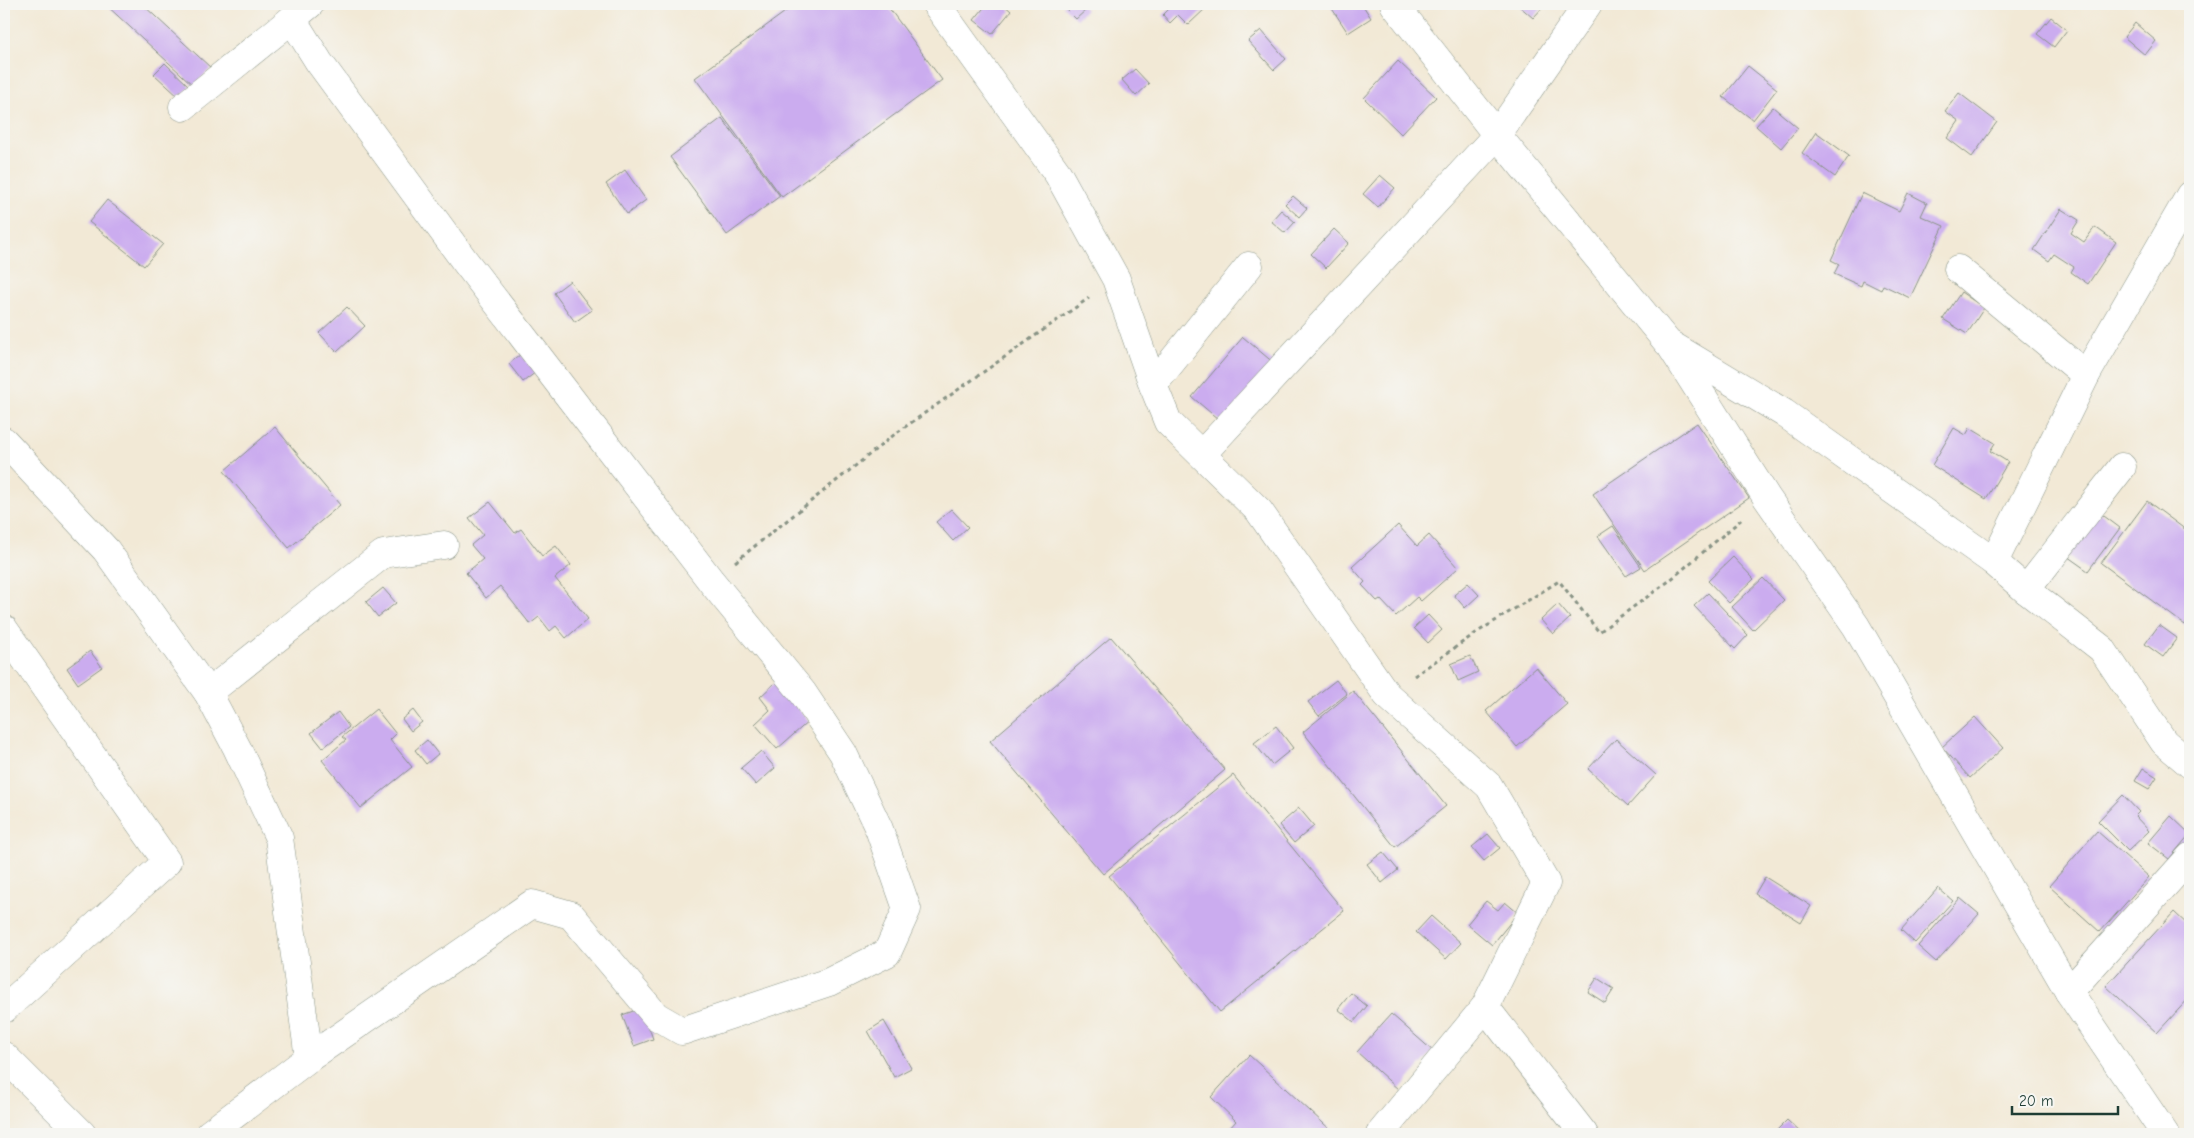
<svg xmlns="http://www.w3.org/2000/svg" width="2194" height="1138" viewBox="0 0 2194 1138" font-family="'Comic Neue',sans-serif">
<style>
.building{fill:#cbacef}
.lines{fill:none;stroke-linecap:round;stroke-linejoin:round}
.minor-casing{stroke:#889385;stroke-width:29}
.path{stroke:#889385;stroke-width:3;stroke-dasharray:4 4;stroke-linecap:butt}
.minor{stroke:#fff;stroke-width:28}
</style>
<rect width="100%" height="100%" fill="#f6f6f2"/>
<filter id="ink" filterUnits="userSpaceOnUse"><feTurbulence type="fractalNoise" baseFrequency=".02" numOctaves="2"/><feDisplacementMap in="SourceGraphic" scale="10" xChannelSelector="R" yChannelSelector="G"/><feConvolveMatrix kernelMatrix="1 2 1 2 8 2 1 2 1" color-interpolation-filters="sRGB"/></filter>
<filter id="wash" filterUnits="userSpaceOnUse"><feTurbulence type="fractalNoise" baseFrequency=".0096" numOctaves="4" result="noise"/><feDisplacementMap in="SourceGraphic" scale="20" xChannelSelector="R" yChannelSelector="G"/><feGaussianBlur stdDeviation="1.12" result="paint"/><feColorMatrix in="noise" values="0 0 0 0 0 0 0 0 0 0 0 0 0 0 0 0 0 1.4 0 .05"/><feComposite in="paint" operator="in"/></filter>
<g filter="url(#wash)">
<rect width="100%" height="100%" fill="#f2e9d6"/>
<g id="blocks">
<g class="building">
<polygon points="105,4 142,4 211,68 194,86"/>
<polygon points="796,4 886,4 942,80 782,197 695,78"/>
<polygon points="987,4 1003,4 1011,11 992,34 974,20"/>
<polygon points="1065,4 1080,4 1086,10 1076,19 1063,6"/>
<polygon points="1169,4 1203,4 1207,7 1188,25 1178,15 1170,23 1163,15 1171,7"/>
<polygon points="1329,4 1362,4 1371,18 1348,33"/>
<polygon points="1517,4 1546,4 1533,18"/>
<polygon points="2051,17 2067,30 2054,47 2037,34"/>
<polygon points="2135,23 2156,41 2145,55 2124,37"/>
<polygon points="1261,30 1286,59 1274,70 1248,41"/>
<polygon points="1398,61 1436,97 1401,134 1364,98"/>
<polygon points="165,63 190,87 180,98 154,74"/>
<polygon points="1748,66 1777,89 1753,120 1723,97"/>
<polygon points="1135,69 1149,84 1136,96 1122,80"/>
<polygon points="1959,93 1997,122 1972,157 1947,138 1959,121 1945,111"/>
<polygon points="1773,107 1798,128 1781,148 1756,126"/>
<polygon points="722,118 780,196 727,235 670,157"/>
<polygon points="1816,132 1849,156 1835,177 1802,153"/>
<polygon points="625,170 646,200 627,214 606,184"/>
<polygon points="1380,175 1395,188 1378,207 1363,194"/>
<polygon points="1862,193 1899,211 1908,193 1927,203 1921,216 1944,226 1910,298 1883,285 1881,290 1863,281 1861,286 1834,274 1839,264 1831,260"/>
<polygon points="1293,196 1307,208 1299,217 1285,204"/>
<polygon points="107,200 163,244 144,266 89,222"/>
<polygon points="2061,209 2079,220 2071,233 2084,242 2095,227 2116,242 2088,284 2071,272 2074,267 2054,254 2049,261 2034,250"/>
<polygon points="1281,210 1295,222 1285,233 1271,221"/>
<polygon points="1334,229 1349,243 1326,268 1311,254"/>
<polygon points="570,281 592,310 575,322 554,293"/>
<polygon points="1961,292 1984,308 1967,334 1943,319"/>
<polygon points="347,307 365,326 337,352 319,333"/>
<polygon points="1243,337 1275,364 1225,425 1192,397"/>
<polygon points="521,354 536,372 523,382 509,364"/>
<polygon points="1697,423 1749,498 1645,570 1593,494"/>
<polygon points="275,427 340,505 289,548 224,471"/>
<polygon points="1954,428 1966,435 1970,428 1995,443 1990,451 2008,462 1986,499 1932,465"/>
<polygon points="2147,501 2190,533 2190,617 2185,625 2101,563"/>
<polygon points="490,502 515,533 521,529 542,556 556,546 571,565 555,578 588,619 566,638 556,626 550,631 539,617 530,624 500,586 486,598 466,573 483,559 471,545 483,535 469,518"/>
<polygon points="951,509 968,527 953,541 936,522"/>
<polygon points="2096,510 2120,528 2088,571 2064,554"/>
<polygon points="1398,525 1417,546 1429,535 1458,568 1421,601 1417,597 1396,616 1380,599 1377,601 1362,585 1365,582 1352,567"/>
<polygon points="1613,526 1641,567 1626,576 1598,536"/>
<polygon points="1733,557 1754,579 1729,603 1708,581"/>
<polygon points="1763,578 1784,600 1753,630 1732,607"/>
<polygon points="1468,583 1479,595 1465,608 1454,595"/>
<polygon points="383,588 396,603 378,617 366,602"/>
<polygon points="1708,593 1748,635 1735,649 1694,606"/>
<polygon points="1558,604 1570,618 1553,634 1541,620"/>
<polygon points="1428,615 1442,630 1428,643 1414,628"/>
<polygon points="2159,625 2177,638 2163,657 2145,644"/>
<polygon points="1111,637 1225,770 1103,874 990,741"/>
<polygon points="90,651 102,667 78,684 67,668"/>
<polygon points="1470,656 1478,672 1458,681 1451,664"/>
<polygon points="1536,667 1567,704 1517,747 1486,711"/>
<polygon points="1336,680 1347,694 1319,716 1308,702"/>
<polygon points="776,682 809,721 777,749 755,724 770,710 760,697"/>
<polygon points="1353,691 1446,806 1395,847 1303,732"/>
<polygon points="376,709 396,734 390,740 412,767 361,808 322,760 346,740 342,737"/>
<polygon points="413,710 422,722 411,731 402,719"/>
<polygon points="338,712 349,727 323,748 311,733"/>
<polygon points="1975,717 2003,748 1970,778 1942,747"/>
<polygon points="1276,726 1293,748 1272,765 1254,743"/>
<polygon points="1616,739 1656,775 1628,806 1588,769"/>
<polygon points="427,740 438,754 426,764 415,750"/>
<polygon points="761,751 775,768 756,785 741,768"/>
<polygon points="2143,768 2157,777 2149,789 2135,781"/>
<polygon points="1233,775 1344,911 1220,1012 1109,876"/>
<polygon points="2123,795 2139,812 2135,816 2149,831 2128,851 2098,821"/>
<polygon points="1299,808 1314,826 1294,843 1279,825"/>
<polygon points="2171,816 2190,834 2169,859 2148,843"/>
<polygon points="2097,831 2149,877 2100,932 2049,886"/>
<polygon points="1488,834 1500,848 1484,861 1472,847"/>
<polygon points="1383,852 1398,870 1382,883 1367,864"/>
<polygon points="1765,877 1811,906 1801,923 1755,894"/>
<polygon points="1938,888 1953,901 1915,943 1901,930"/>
<polygon points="1960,898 1979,914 1936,962 1918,946"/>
<polygon points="1486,901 1498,910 1505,902 1518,913 1492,945 1467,924"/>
<polygon points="2174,912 2190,927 2190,997 2157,1033 2106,986"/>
<polygon points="1431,916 1461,943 1446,959 1416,932"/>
<polygon points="1597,978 1614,989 1605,1003 1588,992"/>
<polygon points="1351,993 1367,1006 1354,1022 1338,1009"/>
<polygon points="642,1008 653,1039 634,1046 622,1015"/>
<polygon points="1391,1014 1433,1051 1399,1090 1357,1052"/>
<polygon points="884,1021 911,1068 894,1077 868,1031"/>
<polygon points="1249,1055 1335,1134 1235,1134 1229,1129 1236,1121 1211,1097"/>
<polygon points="1787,1120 1802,1134 1773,1134"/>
</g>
</g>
</g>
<g filter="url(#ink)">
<use href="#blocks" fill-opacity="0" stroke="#889385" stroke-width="1"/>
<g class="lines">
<defs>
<g id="minor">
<polyline points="936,4 1058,174 1116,279 1153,385 1168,422 1259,511 1387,695 1489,786 1546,883 1485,1007 1380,1134"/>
<polyline points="1394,4 1497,135 1668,343 1784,413 1994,562 2026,590 2102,649 2164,742 2190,764"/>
<polyline points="183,107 292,19"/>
<polyline points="1958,269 2086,375"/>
<polyline points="1672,348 1767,498 1856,626 2069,992 2165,1134"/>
<polyline points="1153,385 1249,266"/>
<polyline points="4,441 106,550 208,693 237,748 279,838 309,1058 209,1134"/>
<polyline points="1202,454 1497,135 1588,4"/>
<polyline points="1994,562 2086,375 2190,195"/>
<polyline points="2026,590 2122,467"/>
<polyline points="4,629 167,862 4,1009"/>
<polyline points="208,693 383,554 444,545"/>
<polyline points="2069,992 2190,857"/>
<polyline points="1485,1007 1584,1134"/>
<polyline points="4,1056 82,1134"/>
<polyline points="309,1058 532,904 571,915 656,1016 682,1031 829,982 887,953 907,909 879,829 843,753 803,693 711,581 464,260 319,62 292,19 310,4"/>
</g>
</defs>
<use href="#minor" class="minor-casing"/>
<g class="path">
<polyline points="735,562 895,434 1089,298"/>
<polyline points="1414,676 1476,633 1559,581 1599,632 1669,581 1742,519"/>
</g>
<use href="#minor" class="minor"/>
</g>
</g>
<rect width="2194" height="1138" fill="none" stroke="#f6f6f2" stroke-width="20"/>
<path d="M2012 1106v8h106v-8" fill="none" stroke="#1f3d34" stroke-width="2.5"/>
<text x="2019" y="1106" font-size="15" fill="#1f3d34" stroke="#f6f6f2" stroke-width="4" paint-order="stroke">20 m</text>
</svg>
